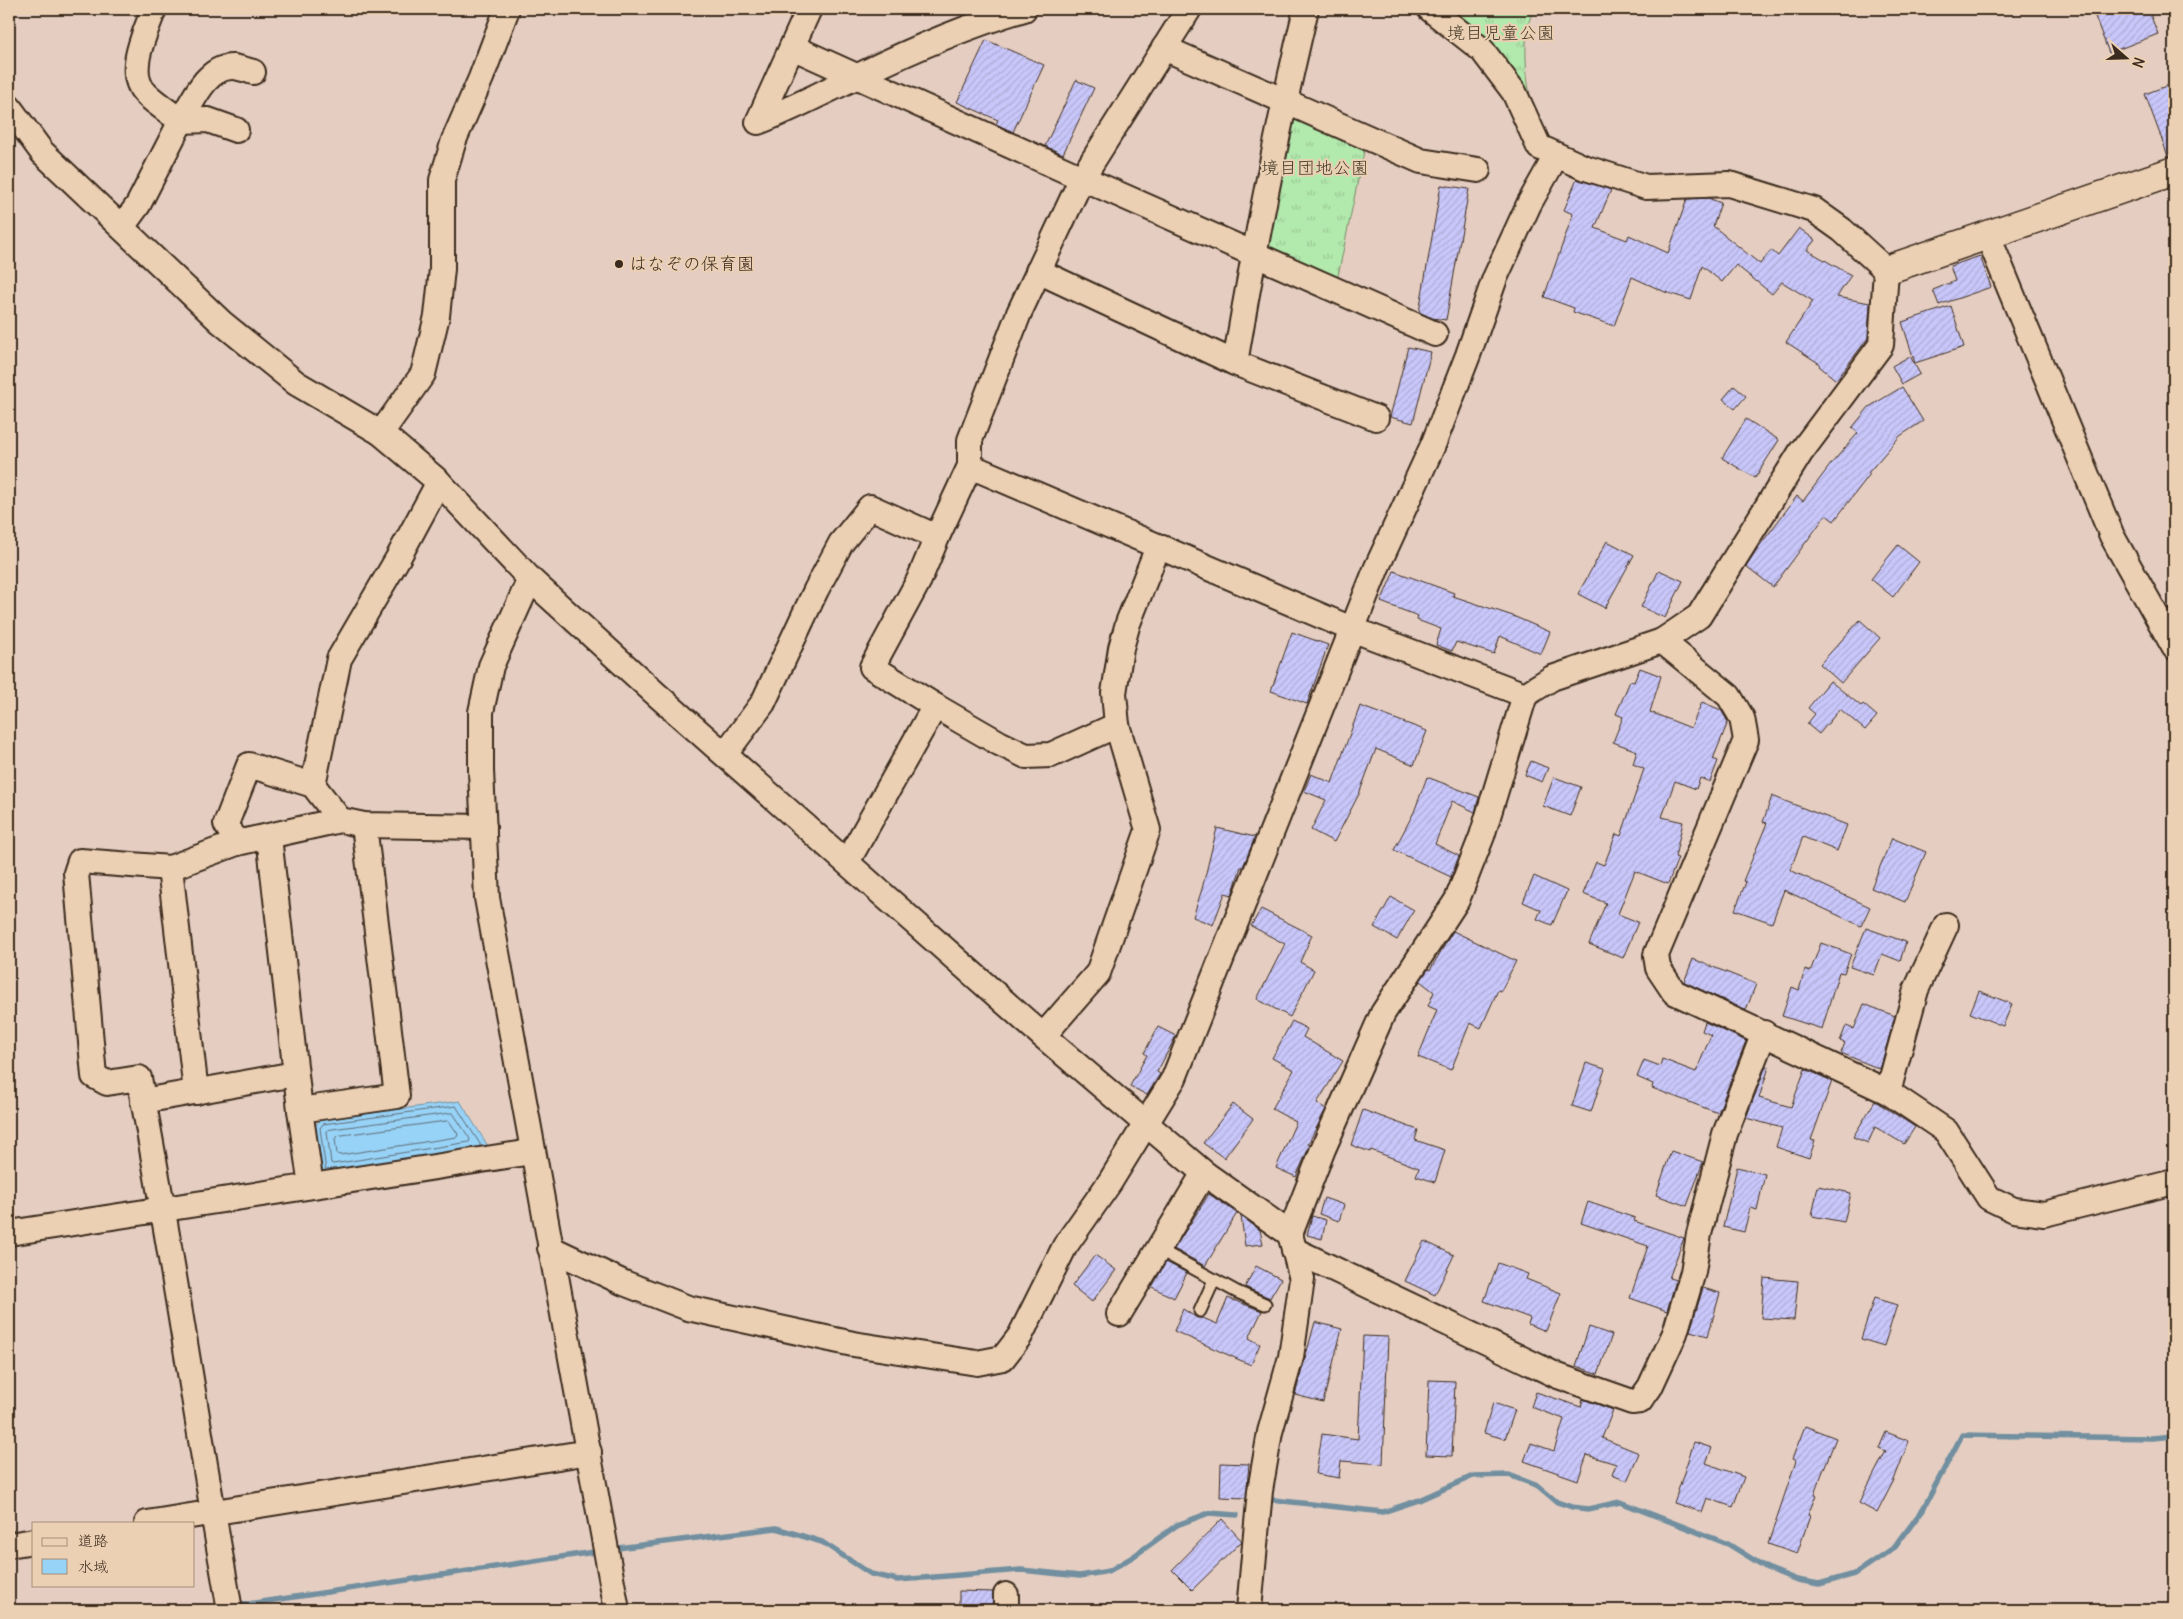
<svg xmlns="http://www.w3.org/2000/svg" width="2183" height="1619" viewBox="0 0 2183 1619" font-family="Delius,'Klee One',sans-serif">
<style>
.grass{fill:url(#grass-tufts);stroke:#768a66}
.water{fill:#97d2f7;stroke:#728fa0}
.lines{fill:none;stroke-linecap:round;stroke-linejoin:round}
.shore{stroke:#606d75;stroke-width:1}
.stream{stroke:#728fa0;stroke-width:5.5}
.building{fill:url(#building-hatch);stroke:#3b2a1e}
.lane-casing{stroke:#3b2a1e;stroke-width:15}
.street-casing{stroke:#3b2a1e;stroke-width:28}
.secondary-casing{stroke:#3b2a1e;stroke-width:31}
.lane{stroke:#ecd0b3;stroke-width:11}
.street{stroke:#ecd0b3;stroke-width:24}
.secondary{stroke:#ecd0b3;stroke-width:28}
.poi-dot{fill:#3b2a1e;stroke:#ecd0b3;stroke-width:2}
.labels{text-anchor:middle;stroke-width:4;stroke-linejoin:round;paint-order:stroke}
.park-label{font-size:18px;fill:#473d2c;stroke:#ecd0b3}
.poi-label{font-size:18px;fill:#3b2a1e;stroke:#ecd0b3;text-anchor:start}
</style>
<defs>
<pattern id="grass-tufts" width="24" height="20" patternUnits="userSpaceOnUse" patternTransform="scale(1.25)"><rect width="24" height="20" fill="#b2e9ad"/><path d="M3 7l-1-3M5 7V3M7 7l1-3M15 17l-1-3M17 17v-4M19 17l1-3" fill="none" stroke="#9ac894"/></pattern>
<pattern id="building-hatch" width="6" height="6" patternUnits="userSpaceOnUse" patternTransform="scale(1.25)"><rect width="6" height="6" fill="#c9c7fa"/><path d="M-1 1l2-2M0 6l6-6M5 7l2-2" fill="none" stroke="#aeabd6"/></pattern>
</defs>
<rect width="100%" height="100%" fill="#e5cec1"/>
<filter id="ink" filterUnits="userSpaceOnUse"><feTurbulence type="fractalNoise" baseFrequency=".02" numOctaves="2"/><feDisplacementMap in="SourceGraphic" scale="10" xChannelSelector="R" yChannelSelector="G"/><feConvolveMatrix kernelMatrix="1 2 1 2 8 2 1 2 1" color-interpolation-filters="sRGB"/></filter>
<g filter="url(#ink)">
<g class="grass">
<path d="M1430 9H1535C1521 26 1526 79 1531 100L1520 106Z"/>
<polygon points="1284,101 1367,137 1335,290 1253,253"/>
</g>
<polygon class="water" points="460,1101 491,1151 321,1177 315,1126 320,1120"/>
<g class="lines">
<g class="shore">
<polygon points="453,1113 470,1139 469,1142 333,1164 331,1163 327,1132 328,1130"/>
<polygon points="449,1121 458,1134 457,1137 340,1155 337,1154 335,1139 337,1136"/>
<polyline points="326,1171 320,1128 323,1124 456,1106 480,1144 480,1147"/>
</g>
<g class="stream">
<polyline points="1274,1500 1383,1512 1419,1500 1473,1476 1509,1475 1538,1486 1557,1502 1572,1507 1588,1509 1620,1502 1728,1544 1767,1568 1797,1580 1819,1584 1855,1574 1895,1547 1923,1509 1962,1435 2152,1438 2174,1436"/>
<polyline points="610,1549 776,1528 822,1542 871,1574 898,1580 1021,1570 1080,1576 1109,1571 1134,1556 1177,1525 1209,1513 1237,1515"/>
<polyline points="235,1606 601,1551"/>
<polyline points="205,1610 223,1608"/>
</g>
</g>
<g class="building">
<polygon points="2108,9 2148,9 2158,34 2109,53 2094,14"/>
<polygon points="986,40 1044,65 1013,132 996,124 998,120 957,102"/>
<polygon points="1076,80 1094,88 1063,154 1045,146"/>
<polygon points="2174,83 2174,156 2168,156 2145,94"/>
<polygon points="1577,179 1611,190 1595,228 1627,240 1629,235 1668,253 1687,199 1708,198 1721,203 1713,226 1760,264 1771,250 1778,256 1799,228 1815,240 1807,250 1851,275 1837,297 1870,303 1868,338 1836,380 1819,366 1820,364 1786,342 1813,301 1782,282 1772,294 1736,265 1722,282 1702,266 1691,300 1665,292 1632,277 1614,326 1573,312 1574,308 1544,297 1573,214 1564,210"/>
<polygon points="1441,185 1469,189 1446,320 1432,318 1419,312"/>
<polygon points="1980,256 1991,287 1939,305 1933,290 1955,281 1950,266"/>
<polygon points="1951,306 1964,347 1915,363 1902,322"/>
<polygon points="1408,347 1431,352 1413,423 1390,417"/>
<polygon points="1910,356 1920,374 1902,384 1892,366"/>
<polygon points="1734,386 1746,396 1735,409 1723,399"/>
<polygon points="1902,387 1923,421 1900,436 1868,473 1870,474 1834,521 1826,515 1773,587 1746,566 1755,552 1797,496 1803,501 1831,464 1858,433 1852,428 1869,407"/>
<polygon points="1746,419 1779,440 1755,478 1722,458"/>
<polygon points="1607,541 1634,555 1605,608 1578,594"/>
<polygon points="1898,545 1919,562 1893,597 1871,579"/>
<polygon points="1659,570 1683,581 1665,618 1641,607"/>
<polygon points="1394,571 1454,593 1453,596 1513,616 1550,632 1541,654 1500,636 1494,654 1456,642 1452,651 1436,645 1441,629 1417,620 1418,616 1381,602"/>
<polygon points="1860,620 1880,638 1841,683 1820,664"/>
<polygon points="1292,632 1328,645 1307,704 1271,691"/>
<polygon points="1640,668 1661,676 1650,712 1691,728 1702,702 1721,710 1728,722 1713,759 1718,761 1710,782 1700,778 1696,789 1675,781 1662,817 1683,822 1675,857 1678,858 1668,884 1635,871 1618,914 1638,922 1623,958 1589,944 1606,903 1583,894 1596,862 1604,865 1616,834 1621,836 1644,769 1633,764 1637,751 1613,742 1623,717 1616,714 1630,681 1634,682"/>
<polygon points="1830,681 1861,706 1863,704 1877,716 1865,730 1840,709 1819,734 1807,724 1815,714 1808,708"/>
<polygon points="1360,706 1427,731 1414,765 1376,749 1359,794 1334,842 1311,830 1326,800 1304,791 1311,774 1332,783"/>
<polygon points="1531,761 1548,768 1542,782 1525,775"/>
<polygon points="1427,777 1479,797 1475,812 1452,801 1435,844 1459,856 1451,877 1394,850 1414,812"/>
<polygon points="1554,777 1581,787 1570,816 1543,806"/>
<polygon points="1772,796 1847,825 1837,851 1803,837 1790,870 1870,907 1861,926 1784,890 1772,923 1735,910 1746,882 1743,881 1767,823 1763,822"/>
<polygon points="1217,828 1255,837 1243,867 1241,867 1232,895 1225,893 1213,925 1193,917 1202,889"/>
<polygon points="1892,838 1926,852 1905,902 1871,888"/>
<polygon points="1534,876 1567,891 1552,925 1537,919 1541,910 1523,902"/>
<polygon points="1391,897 1414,910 1397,940 1374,927"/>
<polygon points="1261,909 1312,935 1300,962 1314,970 1290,1017 1257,999 1285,944 1251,926"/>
<polygon points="1866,928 1906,942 1900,961 1882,954 1874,975 1850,967"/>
<polygon points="1453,931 1516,961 1501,991 1498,990 1481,1028 1470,1023 1451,1070 1418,1057 1437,1010 1428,1006 1434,992 1420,981 1428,969 1430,970"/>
<polygon points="1821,943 1851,954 1844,973 1839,972 1822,1029 1782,1016 1792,987 1799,990 1805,970 1810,972"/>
<polygon points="1693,959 1756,984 1746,1010 1684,982"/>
<polygon points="1979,991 2012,1004 2003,1026 1970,1013"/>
<polygon points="1864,1004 1895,1016 1880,1069 1841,1053 1845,1043 1840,1041 1846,1026 1854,1029"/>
<polygon points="1292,1021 1307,1029 1303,1037 1343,1061 1317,1103 1326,1109 1308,1144 1310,1145 1296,1177 1276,1168 1296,1122 1272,1109 1294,1070 1272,1058"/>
<polygon points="1705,1022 1746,1041 1718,1113 1652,1088 1653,1084 1637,1077 1644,1060 1660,1066 1662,1059 1696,1072 1711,1035 1702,1031"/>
<polygon points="1158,1027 1176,1036 1157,1072 1160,1074 1147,1095 1130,1086 1147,1055 1144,1053"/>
<polygon points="1586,1063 1605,1069 1591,1112 1572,1106"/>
<polygon points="1766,1066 1769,1067 1759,1098 1791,1107 1805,1069 1832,1081 1811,1140 1815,1141 1809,1158 1776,1147 1782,1128 1746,1118"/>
<polygon points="1875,1101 1915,1127 1904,1144 1875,1127 1868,1143 1853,1137"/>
<polygon points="1233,1104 1253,1119 1224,1158 1203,1143"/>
<polygon points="1363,1110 1418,1130 1415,1140 1445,1150 1435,1182 1416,1176 1419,1168 1371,1150 1370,1152 1351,1145"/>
<polygon points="1671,1151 1703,1162 1687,1206 1656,1195"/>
<polygon points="1737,1167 1765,1174 1757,1210 1750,1208 1744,1232 1723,1227"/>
<polygon points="1818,1186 1851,1193 1844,1222 1812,1216"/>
<polygon points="1209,1194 1237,1213 1205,1266 1174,1249"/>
<polygon points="1324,1198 1344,1205 1339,1221 1319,1214"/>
<polygon points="1588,1202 1635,1218 1634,1221 1684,1238 1669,1278 1676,1280 1667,1311 1630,1298 1648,1246 1581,1223"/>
<polygon points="1241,1216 1260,1230 1263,1244 1245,1246"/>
<polygon points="1312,1216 1326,1220 1322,1239 1307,1235"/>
<polygon points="1424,1241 1454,1255 1435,1295 1405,1281"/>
<polygon points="1095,1255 1116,1270 1092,1302 1072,1286"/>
<polygon points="1166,1262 1187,1273 1174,1298 1152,1287"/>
<polygon points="1498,1263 1528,1274 1526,1279 1561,1293 1546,1331 1528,1324 1530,1318 1484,1301"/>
<polygon points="1256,1266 1281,1279 1270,1298 1245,1287"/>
<polygon points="1764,1278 1798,1281 1794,1320 1761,1318"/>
<polygon points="1703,1288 1720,1293 1708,1336 1690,1331"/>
<polygon points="1228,1298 1262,1311 1249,1338 1260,1344 1251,1365 1174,1331 1183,1309 1197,1318 1203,1318 1217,1324"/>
<polygon points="1874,1298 1897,1305 1884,1346 1861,1339"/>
<polygon points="1315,1322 1342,1329 1323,1402 1295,1395"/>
<polygon points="1589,1327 1612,1335 1598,1374 1576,1366"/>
<polygon points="1363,1336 1388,1337 1383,1464 1341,1461 1339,1478 1316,1474 1322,1434 1358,1439"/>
<polygon points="1429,1380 1455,1381 1452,1456 1426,1455"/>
<polygon points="1536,1392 1581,1407 1583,1399 1613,1410 1602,1438 1639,1453 1627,1481 1612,1475 1616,1464 1587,1455 1578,1480 1524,1461 1531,1443 1554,1451 1564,1419 1531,1407"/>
<polygon points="1493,1403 1515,1410 1505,1439 1484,1433"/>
<polygon points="1805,1426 1836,1438 1814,1494 1816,1495 1808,1515 1810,1516 1797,1554 1768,1544 1796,1461 1792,1459"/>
<polygon points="1886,1432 1909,1441 1894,1480 1877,1513 1859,1503 1886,1451 1879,1448"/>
<polygon points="1694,1442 1712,1448 1706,1463 1744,1477 1733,1507 1707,1498 1702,1512 1674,1503"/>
<polygon points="1221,1463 1249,1464 1246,1498 1220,1497"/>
<polygon points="1222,1519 1242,1541 1192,1590 1172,1570"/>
<polygon points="959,1591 993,1592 992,1610 959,1610"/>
</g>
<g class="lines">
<defs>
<g id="lane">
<polyline points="1158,1249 1237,1292 1265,1304"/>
<polyline points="1200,1311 1214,1280"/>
</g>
<g id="street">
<path d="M809 9 758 122C793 109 825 91 858 76 911 50 967 26 1024 9"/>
<path d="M1306 9C1278 126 1255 244 1235 363L1376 418"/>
<polyline points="792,47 1082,178 1435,334"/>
<polyline points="1164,48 1421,161 1478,170"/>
<polyline points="9,107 42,152 221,322 296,383 381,433 439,482 530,579 656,694 1043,1036 1204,1173 1290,1234"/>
<path d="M236 130 208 120 181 121C192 102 207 65 234 67 240 68 247 70 253 72"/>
<path d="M122 227 138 205 181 121C169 112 155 103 145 93 125 72 146 31 154 9"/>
<polyline points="1988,236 2112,536 2174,647"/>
<polyline points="1038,271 1235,363"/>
<polyline points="381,433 423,374 437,316 442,269 442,180 454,140 481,78 507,9"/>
<polyline points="970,466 1354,630 1525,695"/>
<polyline points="937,537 919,580 872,667 935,706 999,743 1026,756 1051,755 1117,725"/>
<polyline points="530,579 491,666 481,712 481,771 487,898 617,1610"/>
<polyline points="1662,641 1729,696 1742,718 1746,740 1656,955 1658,968 1674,992 1888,1092 1946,1131 1989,1198 2014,1210 2044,1214 2174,1182"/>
<polyline points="725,754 763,703 816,590 841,543 870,507 937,537 970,466 970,440 1019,313 1082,178 1189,9"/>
<polyline points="313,785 339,659 398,558 439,482"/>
<polyline points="269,837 300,1110 397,1096 364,825"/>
<polyline points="237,843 226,824 249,765 313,785 340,820"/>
<polyline points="847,862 935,706"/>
<polyline points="170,868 196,1092"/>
<polyline points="1043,1036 1098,973 1148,830 1117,725 1114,693 1121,648 1128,623 1158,547"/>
<polyline points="1888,1092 1916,990 1946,925"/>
<polyline points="143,1101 295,1074"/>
<polyline points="300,1110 311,1186"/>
<polyline points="9,1233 532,1152"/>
<polyline points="550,1248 624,1283 688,1308 853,1344 977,1363 1003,1358 1020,1336 1065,1246 1110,1182 1174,1078 1377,567 1433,445 1468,355 1495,278 1529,204 1556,156"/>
<polyline points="1294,1250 1558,1376 1632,1402 1640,1401 1650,1387 1675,1333 1693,1272 1699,1234 1725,1134 1764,1033"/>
<polyline points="1119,1314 1204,1173"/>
<polyline points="147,1523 589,1452"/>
<polyline points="9,1545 34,1541"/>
<polyline points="1006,1595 1006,1610"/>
<path d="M230 1610C198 1433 173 1255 139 1078L107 1083 94 1076 76 873 80 861 170 868 237 843 340 820 364 825 484 827"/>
<polyline points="1249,1610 1260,1491 1270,1432 1291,1357 1302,1279 1290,1234 1323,1149 1383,1013 1457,900 1482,836 1525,695 1552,678 1662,641 1699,616 1801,452 1881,345 1886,270 1842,230 1814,210 1729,184 1646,187 1583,167 1539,147 1514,92 1482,50 1430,9"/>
</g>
<polyline id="secondary" points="1886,270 2174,171"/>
</defs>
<use href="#lane" class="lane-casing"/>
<use href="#street" class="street-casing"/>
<use href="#secondary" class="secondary-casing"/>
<use href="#lane" class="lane"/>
<use href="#street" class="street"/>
<use href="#secondary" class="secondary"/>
</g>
</g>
<circle class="poi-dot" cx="619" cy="264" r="5"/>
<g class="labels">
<g class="park-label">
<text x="1501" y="39">境目児童公園</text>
<text x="1315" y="174">境目団地公園</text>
</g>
<g class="poi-label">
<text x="629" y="270">はなぞの保育園</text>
</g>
</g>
<rect width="2183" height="1619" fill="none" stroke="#ecd0b3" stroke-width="30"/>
<rect x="15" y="15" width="2153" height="1589" fill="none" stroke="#3b2a1e" stroke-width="2" filter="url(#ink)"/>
<rect x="32" y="1522" width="162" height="65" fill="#ecd0b3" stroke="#a58e77"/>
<rect x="42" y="1538" width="25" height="8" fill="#ecd0b3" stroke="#a58e77"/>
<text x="78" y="1546" font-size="15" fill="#3b2a1e">道路</text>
<rect x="42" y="1559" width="25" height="15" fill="#97d2f7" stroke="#a58e77"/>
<text x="78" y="1572" font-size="15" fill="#3b2a1e">水域</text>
<g transform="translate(2126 58) rotate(110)" stroke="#ecd0b3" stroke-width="4" paint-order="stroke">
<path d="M0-4L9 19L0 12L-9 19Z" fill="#3b2a1e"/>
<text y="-8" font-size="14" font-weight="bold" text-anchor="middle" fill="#3b2a1e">N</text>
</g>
</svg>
